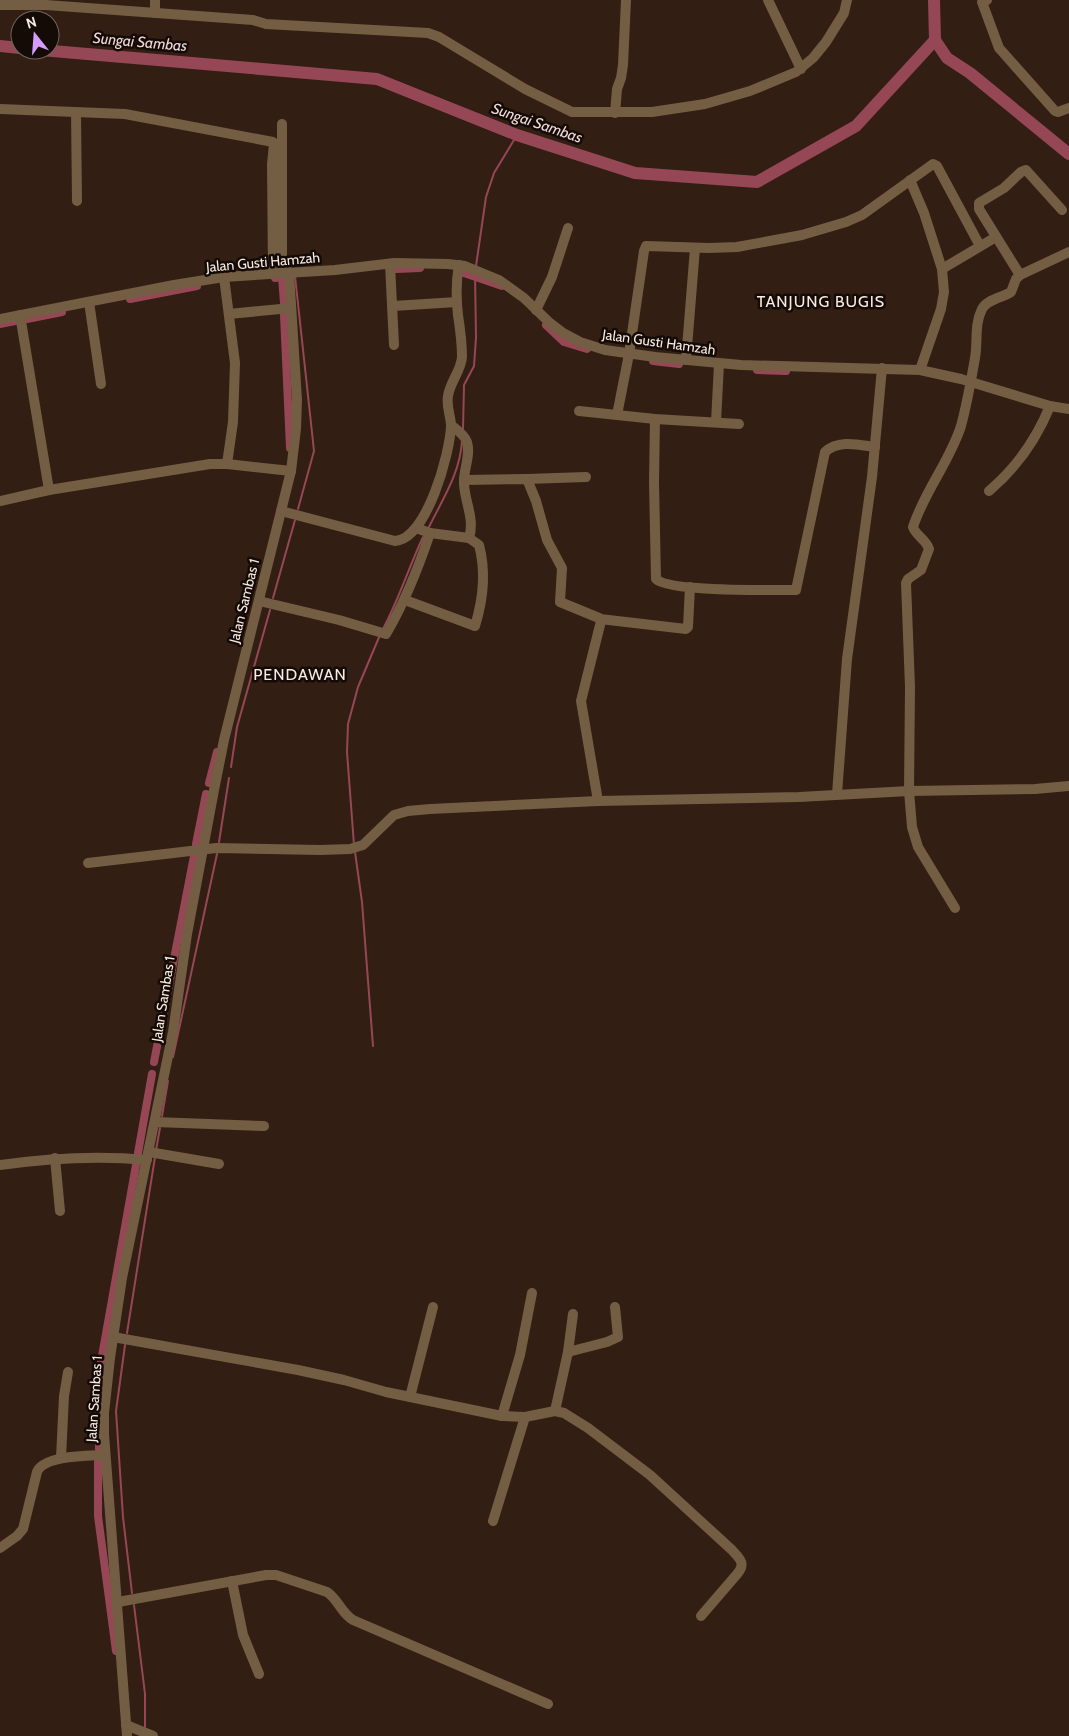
<svg xmlns="http://www.w3.org/2000/svg" width="1069" height="1736" viewBox="0 0 1069 1736" font-family="Cabin,sans-serif">
<style>
.lines{fill:none;stroke-linecap:round;stroke-linejoin:round}
.stream{stroke:#964755;stroke-width:2}
.canal{stroke:#964755;stroke-width:8}
.river{stroke:#964755;stroke-width:12}
.minor{stroke:#735d43;stroke-width:10}
.labels{text-anchor:middle;stroke-width:5;stroke-linejoin:round;paint-order:stroke}
.street-label{font-size:14px;fill:#f9ebe3;stroke:#140b06}
.water-label{font-size:15px;font-style:italic;fill:#f2dadc;stroke:#140b06}
.quarter-label{font-size:16px;letter-spacing:1px;fill:#f9ebe3;stroke:#140b06}
</style>
<rect width="100%" height="100%" fill="#321e13"/>
<g class="lines">
<g class="stream">
<polyline points="476,266 486,197 494,173 517,135"/>
<polyline points="295,276 314,451 298,509"/>
<polyline points="463,429 464,385 474,366 476,338 475,273"/>
<path d="M428 529C442 500 460 474 462 441"/>
<polyline points="273,598 295,520"/>
<path d="M383 629C399 599 409 567 423 537"/>
<polyline points="231,767 237,727 270,610"/>
<polyline points="219,842 229,778"/>
<polyline points="354,845 347,752 348,724 358,687 380,635"/>
<polyline points="355,852 362,902 373,1046"/>
<polyline points="173,1057 217,854"/>
<polyline points="162,1116 168,1081"/>
<polyline points="156,1150 160,1128"/>
<polyline points="127,1333 155,1157"/>
<polyline points="125,1345 116,1411 123,1517 132,1593"/>
<polyline points="134,1605 145,1694 145,1727"/>
</g>
<g class="canal">
<polyline points="396,269 420,268"/>
<polyline points="464,273 502,286"/>
<polyline points="275,278 282,277 284,303"/>
<polyline points="130,299 197,286"/>
<polyline points="284,315 290,448"/>
<polyline points="27,319 62,312"/>
<polyline points="0,324 15,321"/>
<polyline points="546,325 564,342 587,349"/>
<polyline points="653,361 679,364"/>
<polyline points="757,370 786,371"/>
<polyline points="209,783 217,752"/>
<polyline points="196,844 206,794"/>
<polyline points="154,1062 194,856"/>
<polyline points="138,1153 152,1074"/>
<polyline points="99,1449 99,1373 136,1165"/>
<polyline points="98,1461 98,1516 116,1651"/>
</g>
<g class="river">
<polyline points="935,40 947,58 970,73 1069,154"/>
<polyline points="0,46 20,48"/>
<polyline points="41,50 377,79 517,135 635,173 757,182 856,126 935,40 934,0"/>
</g>
<g class="minor">
<polyline points="768,0 801,69"/>
<polyline points="987,0 982,2 999,48 1055,111 1058,112 1069,108"/>
<polyline points="0,5 46,5 253,20 266,24 428,33 439,37 525,89 572,112 652,112 705,104 750,91 796,72 813,58 826,42 844,13 847,0"/>
<polyline points="155,13 155,0"/>
<polyline points="0,109 125,114 273,142 274,144 272,164 273,273"/>
<polyline points="76,112 77,201"/>
<polyline points="615,113 617,89 621,78 623,65 626,0"/>
<polyline points="282,124 282,272"/>
<polyline points="910,180 924,213 942,269 944,292 941,309 920,370"/>
<polyline points="390,264 394,345"/>
<polyline points="942,269 996,237"/>
<polyline points="1020,275 979,209 979,203 1004,188 1021,172 1026,170 1062,210"/>
<polyline points="224,277 235,363 233,422 227,464"/>
<polyline points="89,302 101,384"/>
<polyline points="393,306 457,302"/>
<polyline points="536,310 552,277 568,228"/>
<polyline points="229,314 291,308"/>
<polyline points="20,315 49,490"/>
<polyline points="0,319 174,285 224,277 335,270 394,263 448,264 465,266 499,280 524,298 550,323 563,333 580,342 605,350 655,357 741,365 920,370 961,379 1050,406 1069,409"/>
<polyline points="686,360 695,248"/>
<polyline points="579,411 655,419 739,424"/>
<polyline points="617,415 629,354 644,251 646,246 709,248 737,247 802,235 846,222 862,215 933,164 937,166 980,246"/>
<path d="M655 419 654 482 656 579C669 592 772 590 796 590L825 452C838 439 860 445 875 447"/>
<polyline points="716,422 719,364"/>
<polyline points="527,479 586,477"/>
<polyline points="464,480 527,479 536,501 547,540 562,568 560,602 599,618 601,621 581,701 598,801"/>
<path d="M989 491C1016 468 1037 438 1050 406"/>
<polyline points="0,501 49,490 210,464 227,464 291,471"/>
<path d="M281 511 395 541C427 539 450 453 451 426 451 416 446 407 448 396 450 382 461 371 462 357 462 343 460 328 458 315 456 298 456 281 459 265"/>
<path d="M416 528 430 533 469 538C475 519 465 503 464 484 463 470 471 456 467 442 464 434 457 430 451 425"/>
<path d="M405 600 475 626C483 600 486 571 479 545L469 538"/>
<path d="M259 601 339 620 386 634C405 602 418 569 430 533"/>
<polyline points="600,619 686,629 688,627 690,587"/>
<polyline points="837,794 847,659 872,477 882,368"/>
<polyline points="88,863 216,848 320,850 350,849 363,845 394,815 408,811 430,809 598,801 799,797 909,791 1035,789 1069,786"/>
<path d="M955 908 918 847 912 827 909 791 910 687 906 583 908 579 921 570 929 549C926 539 916 536 913 527 924 492 950 461 961 426 967 404 971 381 975 358 978 342 974 325 982 309 987 299 1002 298 1011 292L1016 279 1020 275 1069 252"/>
<polyline points="155,1122 264,1126"/>
<polyline points="149,1152 219,1164"/>
<polyline points="55,1158 60,1211"/>
<path d="M0 1165C50 1158 97 1155 147 1160"/>
<path d="M113 1337 298 1370 344 1380 386 1392 502 1416 525 1417 555 1411 564 1413 588 1428 650 1475 732 1550C739 1558 746 1563 738 1573L701 1616"/>
<polyline points="568,1352 607,1342 618,1337 615,1307"/>
<polyline points="410,1397 433,1307"/>
<polyline points="555,1411 568,1352 573,1314"/>
<polyline points="502,1416 520,1355 532,1293"/>
<polyline points="61,1458 64,1396 68,1372"/>
<polyline points="493,1521 525,1417"/>
<path d="M0 1548 17 1536 23 1529 37 1472C44 1455 89 1456 105 1455"/>
<polyline points="232,1581 243,1635 259,1674"/>
<path d="M118 1602 266 1575H276L327 1592C338 1599 341 1613 353 1620L548 1704"/>
<polyline points="126,1725 153,1736"/>
<polyline points="127,1736 104,1434 104,1413 110,1358 122,1278 173,1032 187,934 214,790 224,740 291,471 296,429 297,400 289,272"/>
</g>
</g>
<g class="labels">
<g class="street-label">
<text transform="translate(263 262) rotate(-5)" y="5">Jalan Gusti Hamzah</text>
<text transform="translate(659 342) rotate(8)" y="5">Jalan Gusti Hamzah</text>
<text transform="translate(244 601) rotate(-76)" y="5">Jalan Sambas 1</text>
<text transform="translate(163 999) rotate(-81)" y="5">Jalan Sambas 1</text>
<text transform="translate(94 1399) rotate(-86)" y="5">Jalan Sambas 1</text>
</g>
<g class="water-label">
<text transform="translate(140 42) rotate(5)" y="5">Sungai Sambas</text>
<text transform="translate(537 123) rotate(19)" y="5">Sungai Sambas</text>
</g>
<g class="quarter-label">
<text x="821" y="307">TANJUNG BUGIS</text>
<text x="300" y="680">PENDAWAN</text>
</g>
</g>
<g transform="translate(35 35) rotate(343)"><circle r="24" fill="#140b06" stroke="#70655e"/>
<path d="M0-4L9 19L0 12L-9 19Z" fill="#d49cfc"/>
<text y="-8" font-size="14" font-weight="bold" text-anchor="middle" fill="#f9ebe3">N</text>
</g>
</svg>
